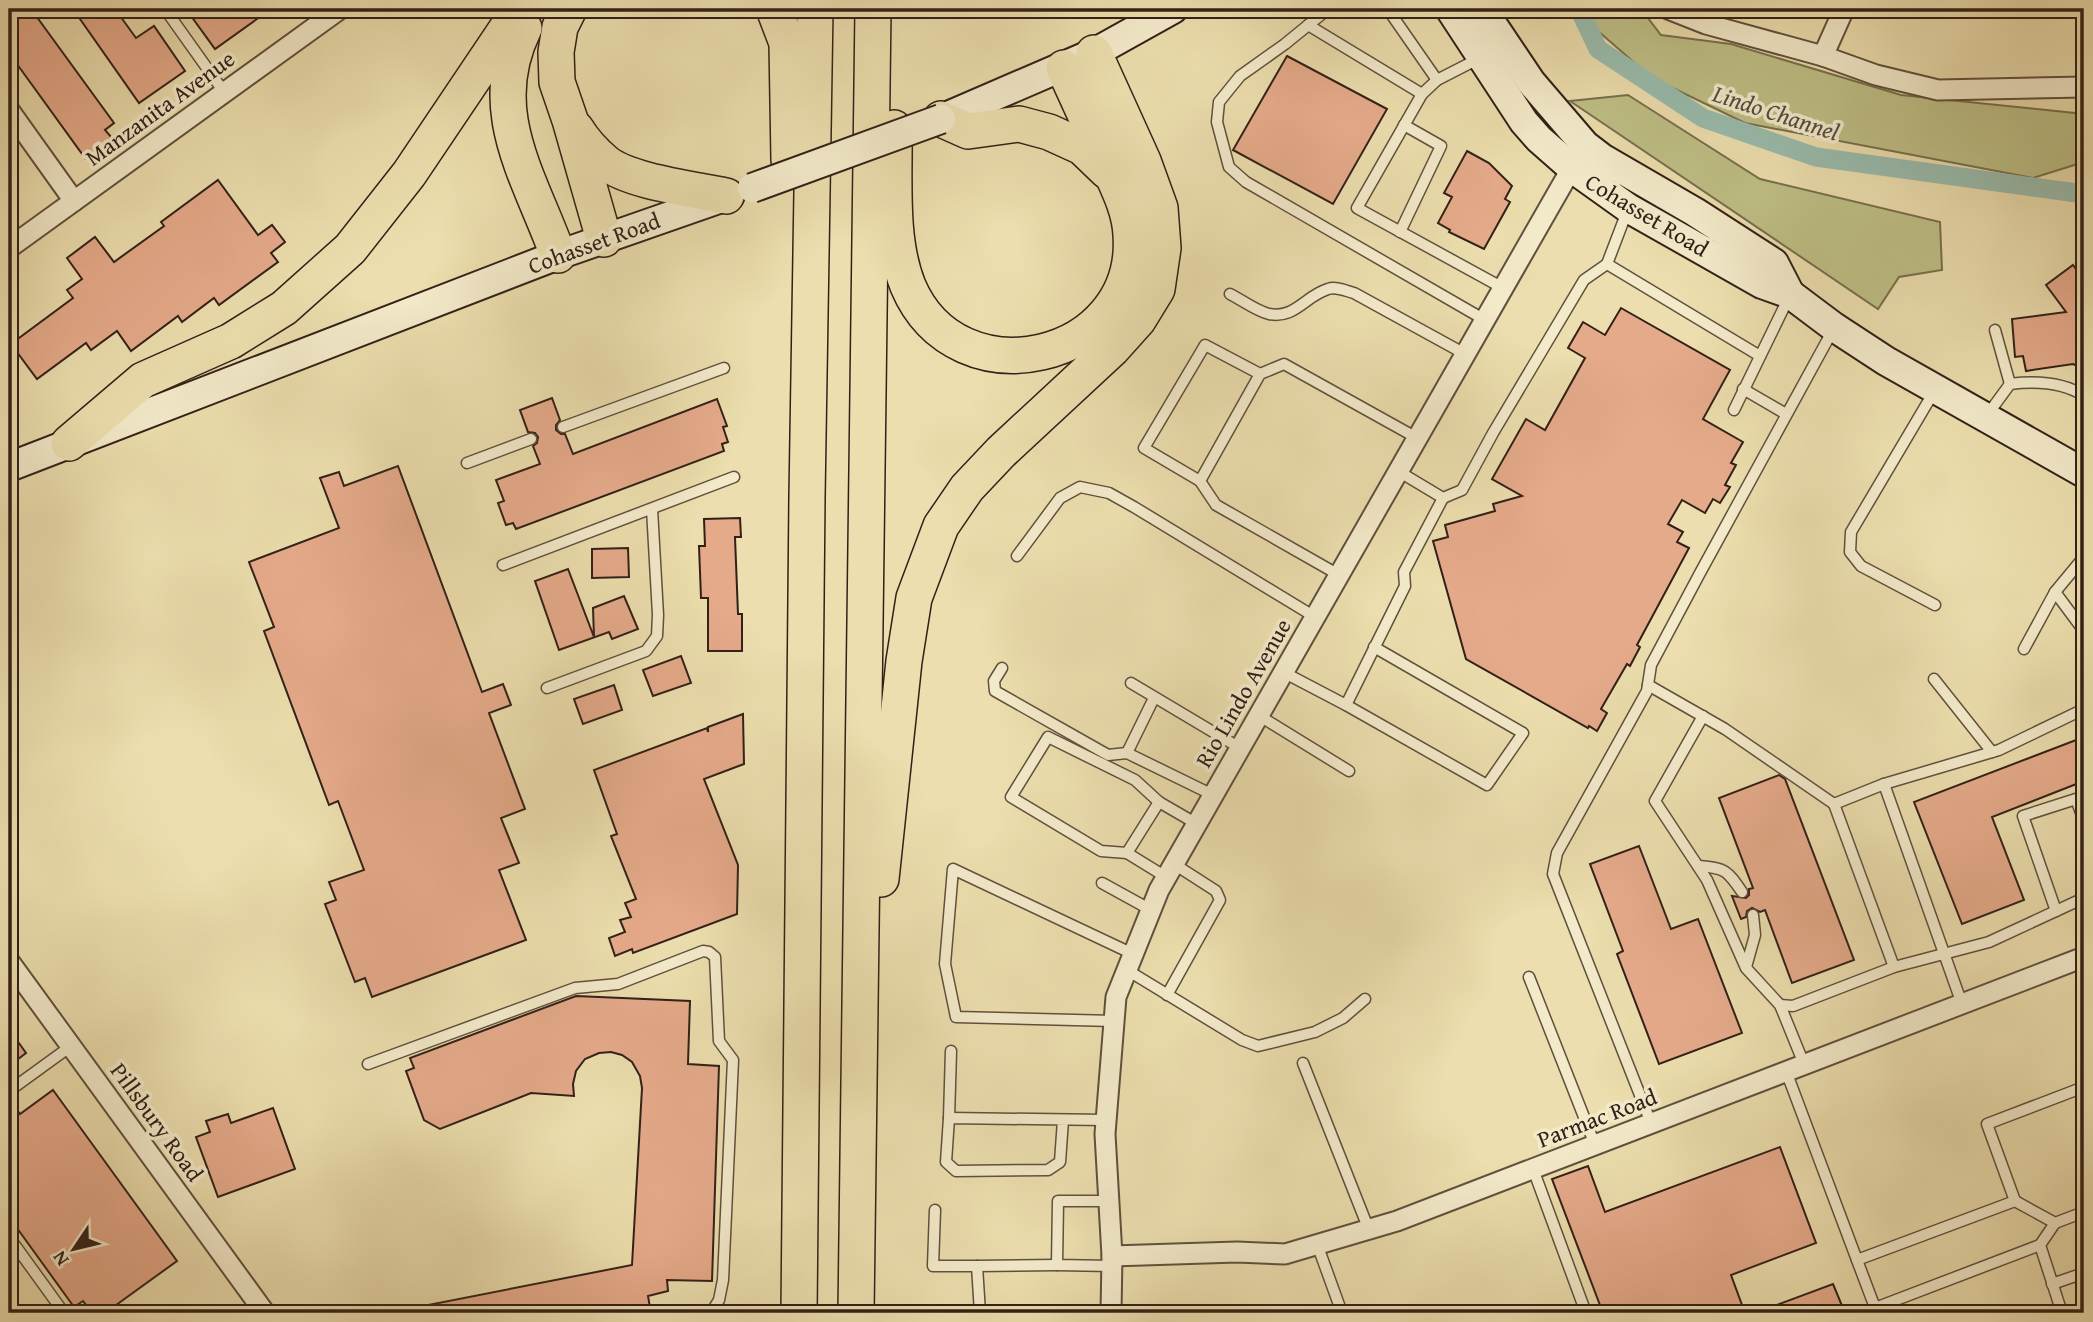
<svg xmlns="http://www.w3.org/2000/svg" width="2093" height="1322" viewBox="0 0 2093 1322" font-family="'Gentium Book Plus',serif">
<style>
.green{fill:#bebf86;stroke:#78704f;stroke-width:2}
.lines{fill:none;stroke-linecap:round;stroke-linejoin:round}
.canal{stroke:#99bcad;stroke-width:19}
.building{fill:#e5aa8a;stroke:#322018;stroke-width:2}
.service-casing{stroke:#60503e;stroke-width:13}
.minor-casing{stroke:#60503e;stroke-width:23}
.secondary-casing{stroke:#322018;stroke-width:32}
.motorway-casing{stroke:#322018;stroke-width:38}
.service{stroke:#f3eaca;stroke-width:10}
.minor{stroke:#f3eaca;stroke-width:19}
.secondary{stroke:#f3eaca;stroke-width:28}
.motorway{stroke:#ecdeae;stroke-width:35}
.secondary-bridge-casing{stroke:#322018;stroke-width:32;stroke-linecap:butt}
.secondary-bridge{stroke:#f3eaca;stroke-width:28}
.labels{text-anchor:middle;stroke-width:7;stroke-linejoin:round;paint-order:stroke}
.street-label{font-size:23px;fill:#322018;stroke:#f3eaca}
.water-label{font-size:24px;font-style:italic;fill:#514f45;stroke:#f3eaca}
</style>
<rect width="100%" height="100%" fill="#ecdeae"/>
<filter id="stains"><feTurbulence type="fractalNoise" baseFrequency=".00286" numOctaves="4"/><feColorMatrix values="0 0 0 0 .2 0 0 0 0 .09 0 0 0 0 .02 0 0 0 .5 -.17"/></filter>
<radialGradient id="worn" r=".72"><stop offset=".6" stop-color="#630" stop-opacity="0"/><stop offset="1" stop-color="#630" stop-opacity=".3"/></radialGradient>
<g class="green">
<polygon points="1588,9 1641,9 1661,35 1731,44 1901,95 2084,114 2084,162 2033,178 1745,123 1652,78 1591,25"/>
<polygon points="1628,95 1760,179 1940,222 1942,270 1899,277 1878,309 1570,101"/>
</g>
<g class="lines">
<polyline class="canal" points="1579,9 1598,49 1703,118 1816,157 2084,194"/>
</g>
<g class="building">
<polygon points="9,9 31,9 114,123 105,130 112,138 85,158 9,53"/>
<polygon points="73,9 115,9 136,38 154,26 185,71 139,103"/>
<polygon points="186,9 271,9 215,49"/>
<polygon points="1287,56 1387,109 1333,204 1233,150"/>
<polygon points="1467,151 1489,163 1512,186 1505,199 1510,202 1484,249 1449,232 1450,230 1438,223 1452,197 1444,193"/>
<polygon points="218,180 258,235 272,225 285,242 271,253 278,262 219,305 214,298 182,322 178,316 131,351 117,331 91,350 86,343 37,379 11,344 73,298 67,290 82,279 67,258 95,237 114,262 164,226 161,222"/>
<polygon points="2073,265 2084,280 2084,369 2073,364 2026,371 2023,356 2015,357 2012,319 2066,312 2046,285"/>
<polygon points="1621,308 1730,370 1703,419 1743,442 1731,463 1736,465 1725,485 1730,487 1720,503 1713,499 1705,513 1682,500 1668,524 1683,532 1677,542 1689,548 1637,645 1640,647 1630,666 1627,664 1601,709 1607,713 1597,731 1589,726 1588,728 1466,659 1433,541 1448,537 1445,525 1495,511 1493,504 1522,496 1492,479 1526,419 1545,430 1585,358 1568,348 1583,322 1605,335"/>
<polygon points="552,398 560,420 556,425 556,430 561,434 565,434 573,454 717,399 727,426 723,427 728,442 722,444 724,451 516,529 513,523 506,525 498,503 504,501 496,480 540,464 533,446 537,443 538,437 535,433 528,432 520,410"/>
<polygon points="398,466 482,692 503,684 511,705 489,713 525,809 501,818 519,863 499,870 526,940 372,997 365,978 355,982 325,904 336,900 329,882 364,870 338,801 329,805 264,631 274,627 249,562 339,528 320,478 339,472 344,486"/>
<polygon points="740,518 741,537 735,537 738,614 742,614 742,651 708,651 708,598 701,598 699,546 705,546 704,519"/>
<polygon points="628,548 629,577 592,578 592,549"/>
<polygon points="568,569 594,637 593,608 624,596 638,629 612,639 609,632 559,650 535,581"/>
<polygon points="681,656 691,683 653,696 643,670"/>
<polygon points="614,685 622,710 583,724 574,699"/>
<polygon points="743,714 744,764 704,779 738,865 737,914 633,953 632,949 615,956 609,938 625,932 620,920 631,917 625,903 636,899 611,836 617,834 594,770 707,728 708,732 708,727"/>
<polygon points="2084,737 2084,781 1992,817 2024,900 1962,924 1914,802"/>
<polygon points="1779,775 1785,779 1854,960 1792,983 1765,910 1760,912 1752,908 1747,911 1746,917 1741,919 1732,896 1746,898 1749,895 1749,889 1753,888 1719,798"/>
<polygon points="1639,846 1671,929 1698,919 1742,1033 1659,1064 1617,954 1623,951 1590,864"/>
<polygon points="576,996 690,1001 688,1064 719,1066 712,1281 667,1280 668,1291 648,1296 651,1313 424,1313 423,1306 632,1265 642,1088 640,1076 632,1062 622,1055 611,1052 599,1053 585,1059 576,1071 573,1084 574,1096 531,1093 440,1129 424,1120 406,1071 414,1068 410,1058"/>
<polygon points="9,1029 26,1053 9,1066"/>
<polygon points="53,1090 177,1261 105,1313 92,1313 83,1301 74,1307 9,1217 9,1098 20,1114"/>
<polygon points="273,1108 295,1169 218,1197 196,1137 210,1132 206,1121 228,1114 231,1123"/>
<polygon points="1780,1147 1816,1243 1731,1275 1745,1313 1603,1313 1552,1179 1588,1166 1605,1212"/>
<polygon points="1833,1284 1845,1313 1758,1313 1758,1312"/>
</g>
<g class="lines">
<defs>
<g id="service">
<polyline points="165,9 224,92"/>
<polyline points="1328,9 1285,44 1240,76 1219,102 1217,122 1229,167 1246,182 1485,320"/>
<polyline points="1385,9 1389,11 1437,80"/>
<polyline points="1308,25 1422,94"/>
<polyline points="1480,58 1437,80 1422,94 1357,208 1503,288"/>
<polyline points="1628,209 1607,264 1760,356"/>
<polyline points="1400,232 1441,146 1404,125"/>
<path d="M1230 294C1242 300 1256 311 1269 314 1295 319 1305 296 1328 289 1336 286 1346 291 1354 293L1465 354"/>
<polyline points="1995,330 2010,384"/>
<polyline points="1260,374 1205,345 1144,448 1200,481 1216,505 1339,575"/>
<polyline points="1743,389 1786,414"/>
<polyline points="1734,410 1789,297"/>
<path d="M1988 414 2010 384C2035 381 2063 382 2084 396"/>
<polyline points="563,427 724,368"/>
<polyline points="467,463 531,439"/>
<polyline points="1398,471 1443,498 1462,490 1493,433 1584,280 1607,264"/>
<polyline points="1200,481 1260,374 1284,364 1417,438"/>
<polyline points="1017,556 1060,498 1080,487 1109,493 1134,507 1315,617"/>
<polyline points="2084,557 2055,592 2084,631"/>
<polyline points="503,565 734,477"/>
<polyline points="1935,605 1861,566 1850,552 1851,532 1935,390"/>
<polyline points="2024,649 2055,592"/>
<polyline points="1002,668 994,681 995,691 1108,755 1127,753 1213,795"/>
<polyline points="1283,672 1346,705 1405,586 1404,572 1443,498"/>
<polyline points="1934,679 1992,752"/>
<polyline points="1131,683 1240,748"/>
<polyline points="1648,685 1725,729 1834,804 1884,784 1999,750 2084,709"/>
<polyline points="547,688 646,651 657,636 658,615 652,509"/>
<polyline points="1346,705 1487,785 1523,733 1374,647"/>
<polyline points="1258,715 1349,771"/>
<polyline points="1703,716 1655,801 1707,880 1746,968 1780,1005 1804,1064"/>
<polyline points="1127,753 1154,698"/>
<polyline points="1884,784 1962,1004"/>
<polyline points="1834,804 1894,967 1989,942 2084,898"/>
<polyline points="1127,853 1101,851 1011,797 1048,737 1135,780 1159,802"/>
<path d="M1699 866C1725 868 1727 870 1742 892"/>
<polyline points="1166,877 1127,853 1159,802 1197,824"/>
<polyline points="1102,883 1151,910"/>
<polyline points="2056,911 2023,816 2076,799 2084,821"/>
<polyline points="1746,967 1755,935 1753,915"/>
<polyline points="1127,970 1242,1040 1258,1046 1315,1032 1343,1018 1365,999"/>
<polyline points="1529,977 1595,1145"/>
<polyline points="1167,995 1220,900 1216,891 1174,864"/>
<polyline points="1780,1005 1793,1006 1894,967"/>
<polyline points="1114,1021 956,1017 945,964 953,869 1133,954"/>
<polyline points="1303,1063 1369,1230"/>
<polyline points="368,1064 575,988 618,984 703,951 709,952 715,957 719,1041 733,1060 723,1280 719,1300 711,1313"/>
<polyline points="1786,1071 1857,1260 2015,1201 1987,1124 2084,1087"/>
<polyline points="9,1091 71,1046"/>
<polyline points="949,1118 951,1051"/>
<polyline points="1063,1120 1060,1162 1048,1170 956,1171 946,1162 949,1118 1106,1120"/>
<polyline points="1651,1123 1553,874 1557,853 1647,691 1651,665 1700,573 1834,328"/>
<polyline points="1533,1169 1586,1313"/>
<polyline points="1108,1201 1058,1201 1057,1265 1112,1266"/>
<polyline points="2015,1201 2055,1223 2084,1212"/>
<polyline points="935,1210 933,1266 977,1266"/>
<polyline points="9,1237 64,1313"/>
<polyline points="1317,1244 1342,1313"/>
<polyline points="2040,1245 2062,1313"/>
<polyline points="1857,1260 1877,1313"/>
<polyline points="2052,1284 2084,1273"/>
<polyline points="1875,1308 2040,1245 2055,1223"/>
<polyline points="980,1313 977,1266 1057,1265"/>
</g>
<g id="minor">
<polyline points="1668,9 1706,24 1823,56 1876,75 1938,90 2084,87"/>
<polyline points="1823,56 1844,9"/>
<polyline points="9,110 74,201"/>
<polyline points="9,248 340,9"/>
<polyline points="9,961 265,1313"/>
<polyline points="1112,1256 1237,1252 1285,1254 1397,1221 2084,957"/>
<polyline points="1111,1313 1112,1256 1105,1134 1116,997 1159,890 1578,157"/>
</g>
<g id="secondary">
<polyline points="1450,9 1524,122 1539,139 1572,168 1628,208 1762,284 1790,294 1834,327 1886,361 2084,473"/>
<polyline points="1482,9 1531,82 1585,145 1602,158 1695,212 1774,263 1790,294"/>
<polyline points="941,119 1094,53 1173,9"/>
<polyline points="9,467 558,255 730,195"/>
</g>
<g id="motorway">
<polyline points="569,9 560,27 556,52 557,82 570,120 604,239"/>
<polyline points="774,9 787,43 789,160"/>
<path d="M524 28C483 111 530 177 558 255"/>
<polyline points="941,119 968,131 1019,124 1049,132 1082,147 1107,171"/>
<path d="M894 128C895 177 889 239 908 286 958 404 1140 361 1131 235 1130 208 1116 184 1106 160 1092 129 1078 98 1064 68"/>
<path d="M576 129C584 142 593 152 605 162 630 182 693 189 726 196"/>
<polyline points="69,443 143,380 231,341 284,308 350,249 409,174 520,9"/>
<polyline points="881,879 904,661 914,598 941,526 967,488 1001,452 1112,349 1138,320 1157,289 1163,248 1160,208 1143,161 1094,53"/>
<polyline points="799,1313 807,497 815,9"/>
<polyline points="856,1313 873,9"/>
</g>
</defs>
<use href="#service" class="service-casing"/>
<use href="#minor" class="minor-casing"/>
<use href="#secondary" class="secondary-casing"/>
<use href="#motorway" class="motorway-casing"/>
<use href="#service" class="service"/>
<use href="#minor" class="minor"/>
<use href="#secondary" class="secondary"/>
<use href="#motorway" class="motorway"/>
<defs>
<polyline id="secondary-bridge" points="752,188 941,119"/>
</defs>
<use href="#secondary-bridge" class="secondary-bridge-casing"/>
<use href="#secondary-bridge" class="secondary-bridge"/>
</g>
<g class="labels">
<g class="street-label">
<text transform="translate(160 108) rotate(-36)" y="8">Manzanita Avenue</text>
<text transform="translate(1647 215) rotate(31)" y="8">Cohasset Road</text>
<text transform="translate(594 243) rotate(-20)" y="8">Cohasset Road</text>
<text transform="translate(1243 693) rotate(-60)" y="8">Rio Lindo Avenue</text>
<text transform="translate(1597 1118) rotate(-21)" y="8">Parmac Road</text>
<text transform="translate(157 1122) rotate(54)" y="8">Pillsbury Road</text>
</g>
<g class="water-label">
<text transform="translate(1776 113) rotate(18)" y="8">Lindo Channel</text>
</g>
</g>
<rect width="2093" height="1322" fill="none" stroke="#ecdeae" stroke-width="35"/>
<rect x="10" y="10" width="2072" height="1301" fill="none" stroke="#322018" stroke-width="3.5"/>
<rect x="18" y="18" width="2058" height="1287" fill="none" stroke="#322018" stroke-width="2"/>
<g transform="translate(74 1249) rotate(235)" stroke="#f3eaca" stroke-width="5" paint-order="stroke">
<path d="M0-5L12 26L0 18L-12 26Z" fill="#322018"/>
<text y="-10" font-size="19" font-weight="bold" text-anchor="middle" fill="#322018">N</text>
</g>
<rect width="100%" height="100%" filter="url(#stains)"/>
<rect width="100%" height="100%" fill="url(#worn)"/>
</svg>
